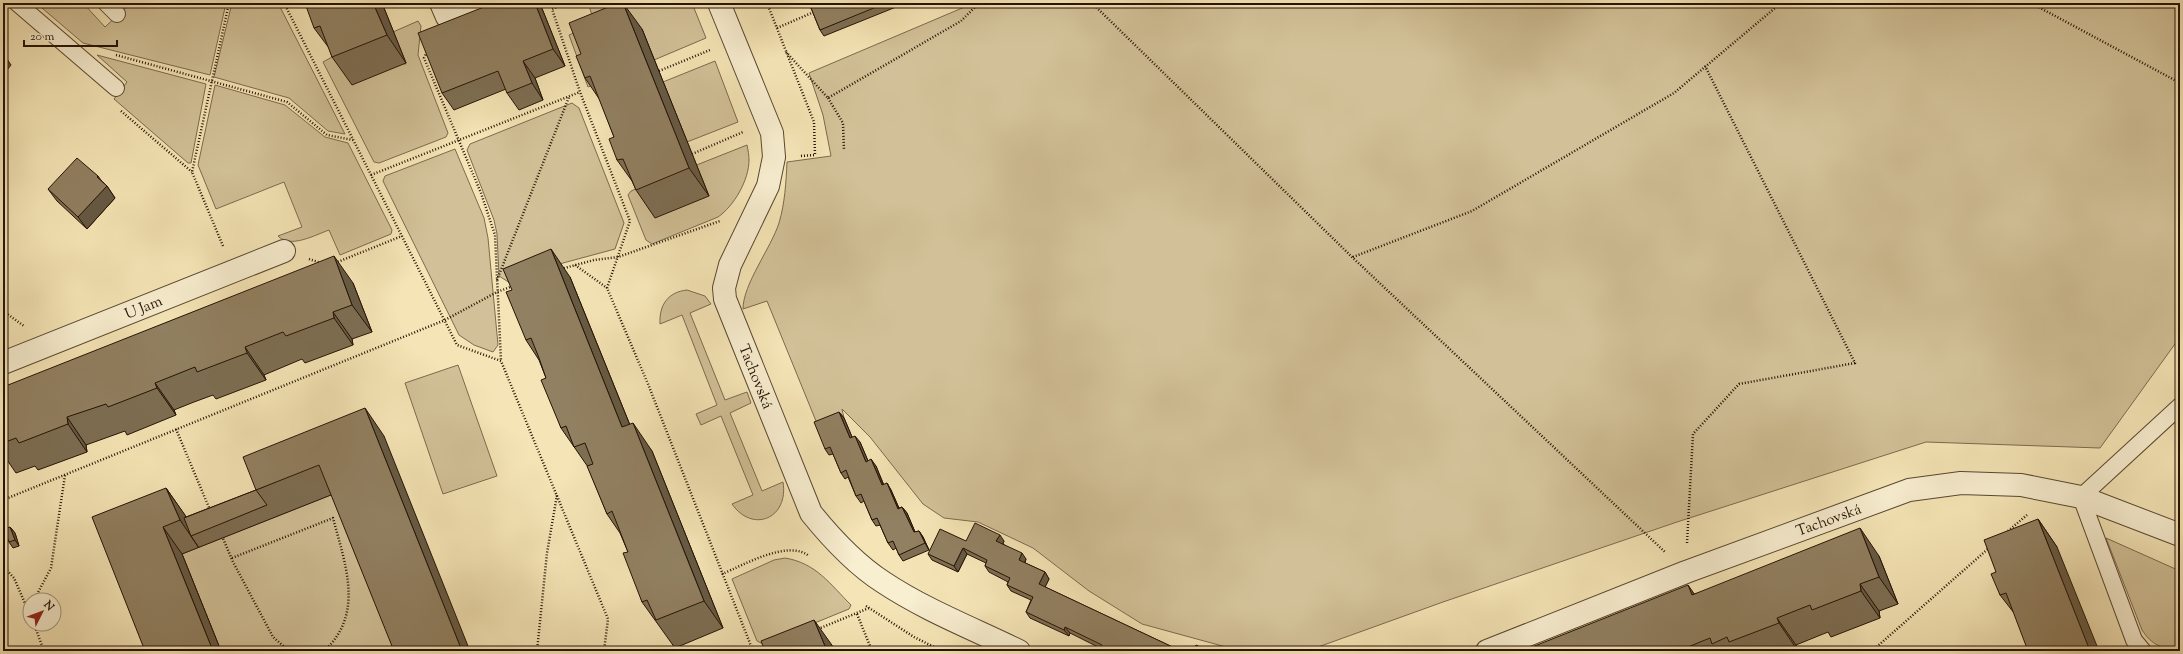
<svg xmlns="http://www.w3.org/2000/svg" width="2183" height="654" viewBox="0 0 2183 654" font-family="'Sorts Mill Goudy',serif">
<style>
.green{fill:#d2c198;stroke:#7c6a4e}
.lines{fill:none;stroke-linecap:round;stroke-linejoin:round}
.service-casing{stroke:#594730;stroke-width:18}
.minor-casing{stroke:#594730;stroke-width:24}
.path{stroke:#251204;stroke-width:2.5;stroke-dasharray:1 2;stroke-linecap:butt}
.service{stroke:#f8eed0;stroke-width:16}
.minor{stroke:#f8eed0;stroke-width:22}
.wall{fill:#7d6e53;stroke:#251204}
.shaded-wall{fill:#665a44;stroke:#251204}
.building{fill:#918061;stroke:#251204}
.labels{text-anchor:middle;stroke-width:4;stroke-linejoin:round;paint-order:stroke}
.street-label{font-size:15px;fill:#251204;stroke:#f8eed0}
</style>
<rect width="100%" height="100%" fill="#f5e5b6"/>
<filter id="stains"><feTurbulence type="fractalNoise" baseFrequency=".005" numOctaves="4"/><feColorMatrix values="0 0 0 0 .2 0 0 0 0 .09 0 0 0 0 .02 0 0 0 .5 -.17"/></filter>
<radialGradient id="worn" r=".72"><stop offset=".6" stop-color="#630" stop-opacity="0"/><stop offset="1" stop-color="#630" stop-opacity=".3"/></radialGradient>
<g class="green">
<polygon points="40,3 83,3 105,27 131,3 226,3 210,75 83,43 42,8"/>
<polygon points="232,3 278,3 345,134 328,131 289,98 214,77"/>
<polygon points="588,3 692,3 706,38 654,60 642,29 601,82 588,87 569,35 595,24"/>
<path d="M974 3H2180V337L2100 448 1926 442 1677 522 1443 602 1307 651H1255L1226 647 1142 624 1089 591 1033 548 978 522 944 518 923 504 870 437 842 409 844 418 818 426 767 301 743 309C743 284 771 248 779 223 785 203 786 182 787 162L831 156 823 115 809 73Z"/>
<polygon points="418,21 421,26 418,55 448,133 446,137 379,163 374,162 323,62 334,56 406,64 393,32"/>
<polygon points="97,55 206,84 191,163 188,163 114,99 127,82"/>
<polygon points="715,61 738,122 687,142 663,82"/>
<path d="M215 85 285 105 325 137 348 143 392 230 391 234 340 255 329 230C315 235 290 249 278 236L302 227 284 182 216 209 198 165Z"/>
<polygon points="572,103 579,108 624,223 615,249 563,263 510,283 499,276 497,234 494,220 467,150 470,144"/>
<path d="M747 145C748 150 749 155 749 160 749 180 734 206 718 217L652 244 646 240 628 195 631 191Z"/>
<polygon points="455,149 484,218 488,238 498,345 493,352 474,345 459,335 383,181 385,176"/>
<path d="M687 290 705 296 711 304 690 313 725 400 747 392 751 403 730 413 762 491 783 482C789 518 753 534 732 504L753 495 721 416 701 425 696 414 717 405 682 315 660 324C659 305 668 292 687 290Z"/>
<polygon points="458,365 497,476 443,494 405,383"/>
<polygon points="338,492 402,651 221,651 182,554"/>
<path d="M2106 538 2180 571V622L2177 624 2180 632V647C2163 651 2151 644 2142 630Z"/>
<path d="M785 558C816 563 830 584 851 605L849 609 763 644 757 641 732 579 774 560Z"/>
</g>
<g class="lines">
<defs>
<g id="service">
<polyline points="17,3 116,88"/>
<polyline points="106,3 117,14"/>
<polyline points="2143,651 2134,640 2081,497 2180,406"/>
</g>
<g id="minor">
<polyline points="441,3 447,17 484,3"/>
<path id="s1" d="M719 3 772 133 774 157 768 186 730 265 724 288 725 299 811 513C832 539 855 564 883 582 925 610 974 629 1019 651"/>
<path id="s2" d="M3 363 284 251"/>
<path id="s3" d="M1487 651 1686 572 1909 490 1961 483 2021 485 2081 497 2180 535"/>
</g>
</defs>
<use href="#service" class="service-casing"/>
<use href="#minor" class="minor-casing"/>
<g class="path">
<polyline points="284,3 457,345 501,361 608,619 604,651"/>
<polyline points="567,3 552,9 580,92 630,221 607,288 648,384 753,651"/>
<polyline points="767,3 814,122 815,155 800,156"/>
<polyline points="1092,3 1352,257 1665,552"/>
<polyline points="2031,3 2180,83"/>
<polyline points="777,28 814,12"/>
<polyline points="427,52 424,58 481,193 495,235 501,361"/>
<polyline points="786,52 828,98 961,21 979,3"/>
<polyline points="116,55 287,102 327,135 353,140"/>
<polyline points="659,71 710,50"/>
<polyline points="828,98 843,123 844,150"/>
<polyline points="121,111 192,172"/>
<polyline points="692,154 743,132"/>
<polyline points="371,175 580,92"/>
<polyline points="223,246 192,172 229,3"/>
<polyline points="1353,257 1472,211 1674,93 1781,3"/>
<polyline points="309,259 321,263"/>
<polyline points="335,263 402,236"/>
<polyline points="575,265 607,288"/>
<polyline points="561,269 594,260 618,257 720,221"/>
<polyline points="497,280 569,97"/>
<polyline points="3,311 24,326"/>
<polyline points="176,429 210,510"/>
<polyline points="3,500 445,320 497,292 513,286"/>
<polyline points="2008,531 2027,515"/>
<polyline points="222,536 233,562 273,637 289,651"/>
<polyline points="1687,543 1693,434 1739,384 1855,363 1705,66"/>
<path d="M232 558 333 518C345 564 365 614 324 651"/>
<polyline points="3,566 14,578 30,615"/>
<path d="M722 574C744 565 788 539 809 556"/>
<polyline points="34,600 51,568 65,475"/>
<polyline points="866,606 914,637 942,651"/>
<polyline points="857,614 872,651"/>
<polyline points="34,624 44,651"/>
<polyline points="818,629 869,608"/>
<polyline points="537,651 547,553 557,495"/>
<polyline points="1872,651 1989,548"/>
</g>
<use href="#service" class="service"/>
<use href="#minor" class="minor"/>
</g>
<g class="wall">
<polygon points="382,3 406,63 352,85 332,57 329,48 314,28"/>
<polygon points="494,3 539,3 541,6 565,66 535,78 543,100 519,110 507,93 506,89 454,110 442,93"/>
<polygon points="809,3 906,3 824,36 820,30"/>
<polygon points="642,29 709,196 655,218 636,190 632,181 617,160 614,137 600,100 585,78"/>
<polygon points="103,182 107,186 115,198 87,229 57,201 48,189"/>
<polygon points="570,277 630,425 652,451 723,628 675,648 642,602 628,552 620,533 607,514 588,467 561,428 546,378 539,360 526,340"/>
<polygon points="353,283 372,332 352,339 353,345 305,363 302,359 264,375 266,380 216,399 213,395 194,402 174,410 176,415 127,435 125,431 86,445 87,452 38,470 35,466 16,473 3,454 3,387"/>
<polygon points="839,412 844,418 852,437 860,442 868,461 876,466 884,485 887,483 891,490 899,508 902,507 907,513 915,532 919,531 923,537 929,550 903,561 899,555 896,548 893,550 888,543 880,525 876,526 872,520 864,501 861,503 856,496 848,477 845,479 841,473 833,454 829,455 825,449"/>
<polygon points="384,436 331,495 182,554 221,651 145,651 166,488 186,517 256,490"/>
<polygon points="2038,519 2057,547 2014,613 2000,595 1996,572"/>
<polygon points="10,527 15,533 19,546 13,548 9,542"/>
<polygon points="966,541 1004,541 1003,544 1026,559 1025,563 1045,572 1049,579 1045,587 1181,651 1104,651 1102,649 1070,633 1069,636 1030,618 1026,612 1031,600 1011,591 1007,585 1008,582 989,572 985,566 986,563 967,554 958,572 932,560 928,554"/>
<polygon points="1879,556 1898,604 1879,611 1880,618 1831,637 1828,632 1796,645 1798,651 1522,651 1694,594"/>
</g>
<g class="shaded-wall">
<polygon points="373,3 382,3 406,63 387,35"/>
<polygon points="535,3 539,3 541,6 565,66 553,49"/>
<polygon points="623,3 642,29 709,196 689,168"/>
<polygon points="7,59 11,65 3,75 3,63"/>
<polygon points="523,61 535,78 543,100 532,83"/>
<polygon points="98,176 106,187 107,186 115,198 87,229 78,217"/>
<polygon points="551,249 570,277 642,455 622,427"/>
<polygon points="334,256 353,283 372,332 352,305"/>
<polygon points="333,312 352,339 353,345 334,318"/>
<polygon points="245,347 264,375 266,380 247,353"/>
<polygon points="155,383 174,410 176,415 157,388"/>
<polygon points="365,408 384,436 470,651 462,651"/>
<polygon points="839,412 844,418 855,444 850,438"/>
<polygon points="67,417 86,445 87,452 68,424"/>
<polygon points="633,423 652,451 723,628 704,601"/>
<polygon points="855,436 860,442 871,468 866,462"/>
<polygon points="871,459 876,466 886,492 882,485"/>
<polygon points="887,483 891,490 902,515 898,509"/>
<polygon points="166,488 185,515 193,534 191,536 199,548 180,520"/>
<polygon points="902,507 907,513 918,539 914,532"/>
<polygon points="2038,519 2057,547 2099,651 2090,651"/>
<polygon points="10,527 15,533 19,546 15,540"/>
<polygon points="163,527 182,554 221,651 213,651"/>
<polygon points="1860,528 1879,556 1898,604 1879,577"/>
<polygon points="919,531 923,537 929,550 925,543"/>
<polygon points="1000,535 1004,541 1001,548 996,541"/>
<polygon points="963,548 967,554 958,572 954,566"/>
<polygon points="1022,553 1026,559 1023,566 1019,560"/>
<polygon points="1045,572 1049,579 1043,591 1039,584"/>
<polygon points="1860,584 1879,611 1880,618 1861,591"/>
<polygon points="1688,585 1707,612 1692,595"/>
<polygon points="1777,618 1796,645 1798,651 1779,623"/>
<polygon points="814,620 834,648 835,651 827,651"/>
<polygon points="1065,627 1070,633 1069,636 1064,630"/>
</g>
<g class="building">
<polygon points="311,3 373,3 387,35 332,57 320,26 314,28 306,6 311,4"/>
<polygon points="494,3 535,3 553,49 523,61 532,83 507,93 498,71 442,93 418,33"/>
<polygon points="618,3 623,3 689,168 636,190 623,159 617,160 609,139 614,137 590,76 585,78 576,56 581,54 569,23"/>
<polygon points="809,3 886,3 820,30"/>
<polygon points="3,55 7,59 3,63"/>
<polygon points="77,158 98,176 97,177 107,186 78,217 48,189"/>
<polygon points="551,249 622,427 633,423 704,601 656,620 647,600 642,602 623,553 628,552 612,511 607,514 587,466 593,464 585,443 574,447 566,426 561,428 541,380 546,378 539,358 531,338 526,340 506,292 512,290 503,269"/>
<polygon points="334,256 352,305 333,312 334,318 286,336 283,332 245,347 247,353 197,372 195,367 155,383 157,388 108,407 106,404 67,417 68,424 19,443 16,438 3,443 3,387"/>
<polygon points="365,408 462,651 394,651 319,465 256,490 243,457"/>
<polygon points="839,412 850,438 855,436 866,462 871,459 882,485 887,483 898,509 902,507 914,532 919,531 925,543 899,555 893,541 888,543 877,518 872,520 861,494 856,496 846,470 841,473 830,447 825,449 814,422"/>
<polygon points="166,488 180,520 163,527 213,651 145,651 92,517"/>
<polygon points="256,490 267,505 191,536 184,518"/>
<polygon points="2038,519 2090,651 2028,651 2006,593 2000,595 1991,574 1996,572 1984,540"/>
<polygon points="975,523 1000,535 996,541 1022,553 1019,560 1045,572 1039,584 1181,651 1109,651 1101,648 1102,645 1065,627 1064,630 1026,612 1033,597 1007,585 1010,578 985,566 987,560 963,548 954,566 928,554 940,529 966,541"/>
<polygon points="10,527 15,540 9,542 4,529"/>
<polygon points="1860,528 1879,577 1860,584 1861,591 1812,610 1810,605 1777,618 1779,623 1729,642 1727,637 1712,644 1710,638 1678,651 1522,651 1688,585 1692,595"/>
<polygon points="814,620 827,651 765,651 761,641"/>
<polygon points="1196,645 1209,651 1193,651"/>
</g>
<g class="labels">
<g class="street-label">
<text dy="5" stroke="none"><textPath href="#s2" startOffset="151">U Jam</textPath></text>
<text dy="5" stroke="none"><textPath href="#s1" startOffset="400">Tachovská</textPath></text>
<text dy="5" stroke="none"><textPath href="#s3" startOffset="366">Tachovská</textPath></text>
</g>
</g>
<rect width="2183" height="654" fill="none" stroke="#f5e5b6" stroke-width="16"/>
<rect x="4" y="4" width="2175" height="646" fill="none" stroke="#251204" stroke-width="2"/>
<rect x="8" y="8" width="2167" height="638" fill="none" stroke="#251204"/>
<g transform="translate(42 612) rotate(48)"><circle r="19" fill="#f8eed0" stroke="#a4967e"/>
<path d="M0-3L7 15L0 10L-7 15Z" fill="#8f2418"/>
<text y="-6" font-size="11" font-weight="bold" text-anchor="middle" fill="#251204">N</text>
</g>
<path d="M24 40v6h93v-6" fill="none" stroke="#251204" stroke-width="2"/>
<text x="30" y="40" font-size="12" fill="#251204" stroke="#f8eed0" stroke-width="3" paint-order="stroke">20 m</text>
<rect width="100%" height="100%" filter="url(#stains)"/>
<rect width="100%" height="100%" fill="url(#worn)"/>
</svg>
